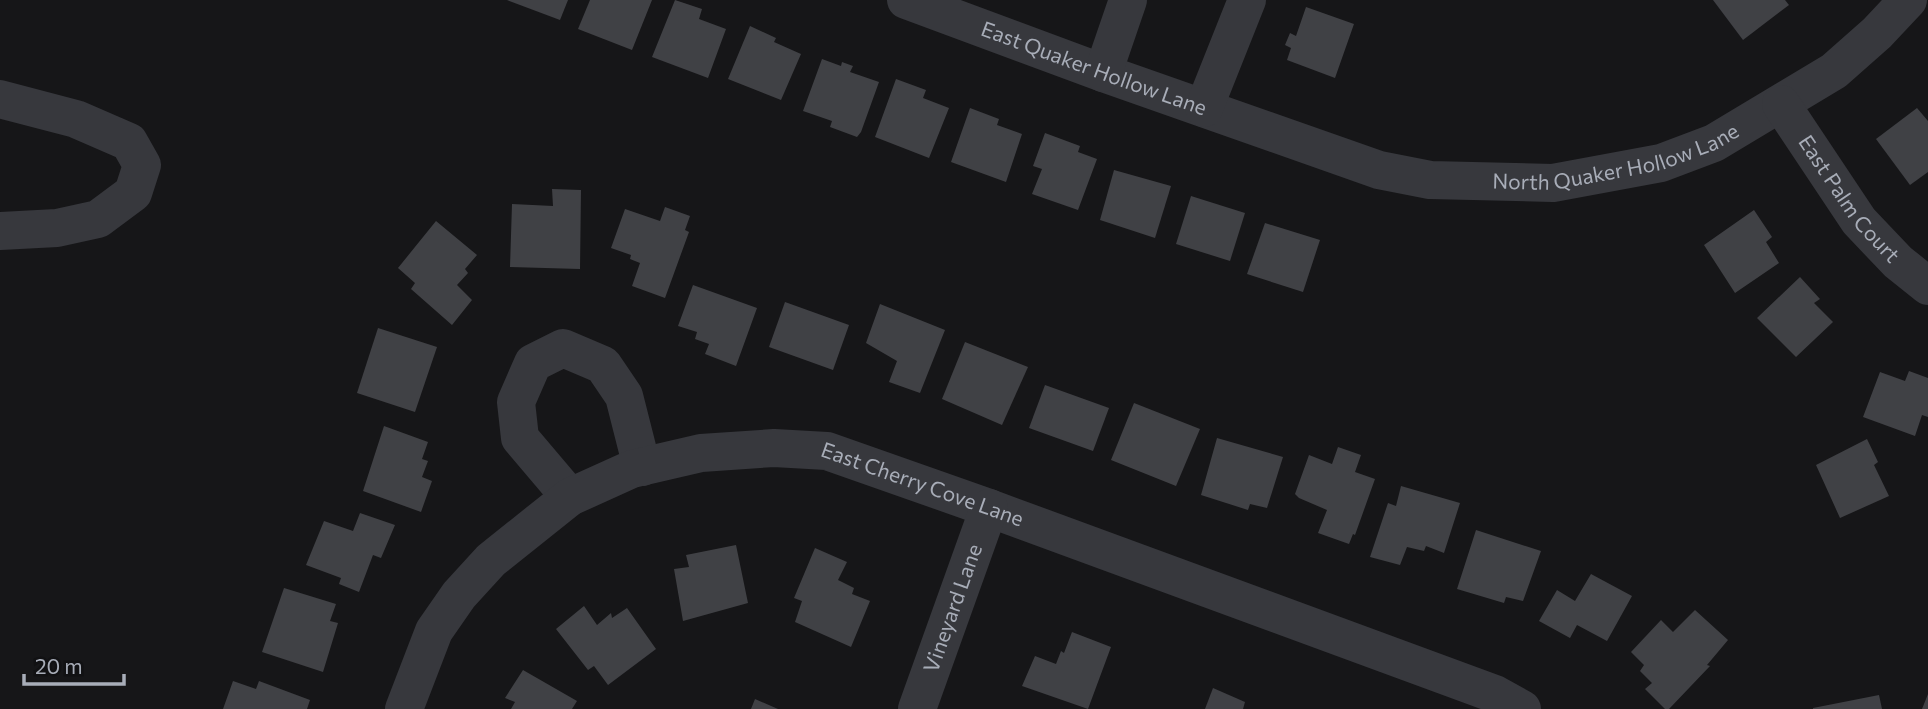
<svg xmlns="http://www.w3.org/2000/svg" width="1928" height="709" viewBox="0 0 1928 709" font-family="Commissioner,sans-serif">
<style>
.building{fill:#404145}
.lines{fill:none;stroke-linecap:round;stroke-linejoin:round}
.minor{stroke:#37383d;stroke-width:38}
.labels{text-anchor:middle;stroke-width:5;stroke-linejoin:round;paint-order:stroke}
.street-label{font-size:21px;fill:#a8adb8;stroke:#111113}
</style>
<rect width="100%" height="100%" fill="#161618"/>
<g class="building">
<polygon points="507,0 568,0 560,20"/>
<polygon points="590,0 652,0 632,50 578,29"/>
<polygon points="675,0 702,9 699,19 726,29 708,78 652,57"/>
<polygon points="1713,0 1785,0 1789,5 1743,40"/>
<polygon points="1306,7 1354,24 1335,78 1287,60 1291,48 1285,45 1290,33 1296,36"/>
<polygon points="750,26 776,38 774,42 801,54 781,100 728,79"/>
<polygon points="822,59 841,66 842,62 853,66 850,72 879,82 861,132 857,137 830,127 832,121 803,111"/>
<polygon points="896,79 926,90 923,98 949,108 929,158 875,137"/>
<polygon points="970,108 999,119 997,125 1022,134 1006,182 951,162"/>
<polygon points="1917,108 1928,121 1928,172 1910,185 1876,139"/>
<polygon points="1045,133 1080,146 1078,152 1097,159 1078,210 1032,194 1042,169 1033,166"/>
<polygon points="1114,170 1171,186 1155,238 1100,220"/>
<polygon points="552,189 581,190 580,269 510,267 512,204 553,206"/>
<polygon points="1191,196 1245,213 1230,261 1176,244"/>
<polygon points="665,207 690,216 685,230 689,232 665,298 632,286 640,263 630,259 631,255 611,248 625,209 660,221"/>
<polygon points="1754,210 1772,237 1766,242 1779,263 1735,293 1704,245"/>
<polygon points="436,221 477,255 465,269 468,273 457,285 472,300 452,325 411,289 415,283 398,268"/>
<polygon points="1265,223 1320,240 1303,292 1247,274"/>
<polygon points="1800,277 1820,299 1814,303 1833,322 1796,357 1757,318"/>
<polygon points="693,285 757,308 736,366 705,354 709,344 695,339 697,332 678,326"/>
<polygon points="785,302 849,325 833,370 769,347"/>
<polygon points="880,304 945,330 920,393 889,382 897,361 866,343"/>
<polygon points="378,328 437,347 415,412 357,393"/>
<polygon points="965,342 1028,367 1002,425 942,399"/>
<polygon points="1909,371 1928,378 1928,417 1922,415 1915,436 1863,417 1880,372 1905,381"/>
<polygon points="1045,385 1109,408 1093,451 1029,428"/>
<polygon points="1134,403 1200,429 1176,486 1111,460"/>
<polygon points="384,426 428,442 422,459 428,461 422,477 432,481 421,512 363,491"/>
<polygon points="1217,438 1283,457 1267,508 1250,504 1248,510 1201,495"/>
<polygon points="1867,439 1878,462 1874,465 1889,496 1840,518 1816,465"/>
<polygon points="1338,447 1361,455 1355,472 1375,479 1355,535 1353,534 1349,544 1318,533 1327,510 1299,498 1295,494 1309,455 1332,464"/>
<polygon points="1401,486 1460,503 1444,553 1426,546 1424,551 1407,547 1400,565 1370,557 1388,503 1396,506"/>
<polygon points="360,513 395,525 381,558 373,555 359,592 339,584 341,578 306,565 324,521 353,531"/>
<polygon points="1476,530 1541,551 1523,601 1506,597 1504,603 1457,589"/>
<polygon points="736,545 748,603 683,621 674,569 689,567 686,555"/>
<polygon points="815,548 847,562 838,580 854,588 852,594 870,601 851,647 795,622 802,601 794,598"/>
<polygon points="1591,574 1632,596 1607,641 1577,625 1570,638 1539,621 1557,590 1575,601"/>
<polygon points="284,588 336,604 330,621 338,623 323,672 262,652"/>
<polygon points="584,606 597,625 611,613 612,618 627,608 656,649 608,685 594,666 588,670 556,629"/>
<polygon points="1695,610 1728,640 1707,665 1710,666 1669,709 1665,709 1645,689 1652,683 1640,671 1644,665 1631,652 1661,620 1673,632"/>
<polygon points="1072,632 1111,647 1088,709 1022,686 1035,656 1056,664 1061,651 1064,653"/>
<polygon points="523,670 577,701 572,709 511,709 515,702 505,698"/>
<polygon points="233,681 256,689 259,681 310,700 307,709 223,709"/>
<polygon points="1213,688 1245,702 1243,709 1205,709"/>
<polygon points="1928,694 1928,709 1922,709"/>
<polygon points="1879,695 1882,709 1813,709 1813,708"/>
<polygon points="755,699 778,709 751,709"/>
</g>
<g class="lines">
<g class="minor">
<path id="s1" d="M906 0 1103 73 1379 170 1430 180 1553 183 1661 163 1714 143 1834 71 1877 33 1908 0"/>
<polyline points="1103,73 1128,0"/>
<polyline points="0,99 76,119 129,142 142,165 133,193 98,219 57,228 0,231"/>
<path id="s2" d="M1781 104 1859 221 1898 262 1928 286"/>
<polyline points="1204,108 1247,0"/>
<polyline points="570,497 520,438 516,402 533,363 563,348 603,365 624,396 642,467"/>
<path id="s3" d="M404 709 434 631 459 595 491 560 570 497 632 469 701 453 774 448 827 451 989 508 1495 694 1522 709"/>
<path id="s4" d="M917 709 989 508"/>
</g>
</g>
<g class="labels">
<g class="street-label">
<text dy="7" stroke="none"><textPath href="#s1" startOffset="200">East Quaker Hollow Lane</textPath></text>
<text dy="7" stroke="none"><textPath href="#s1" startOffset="744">North Quaker Hollow Lane</textPath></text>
<text dy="7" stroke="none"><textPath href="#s2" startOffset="117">East Palm Court</textPath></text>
<text dy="7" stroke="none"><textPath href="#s3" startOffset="642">East Cherry Cove Lane</textPath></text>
<text dy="7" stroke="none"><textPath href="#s4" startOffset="107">Vineyard Lane</textPath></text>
</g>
</g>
<path d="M24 674v10h100v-10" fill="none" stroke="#a8adb8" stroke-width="3.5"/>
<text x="35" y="674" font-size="21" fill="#a8adb8" stroke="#111113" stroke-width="5" paint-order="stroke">20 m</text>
</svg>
